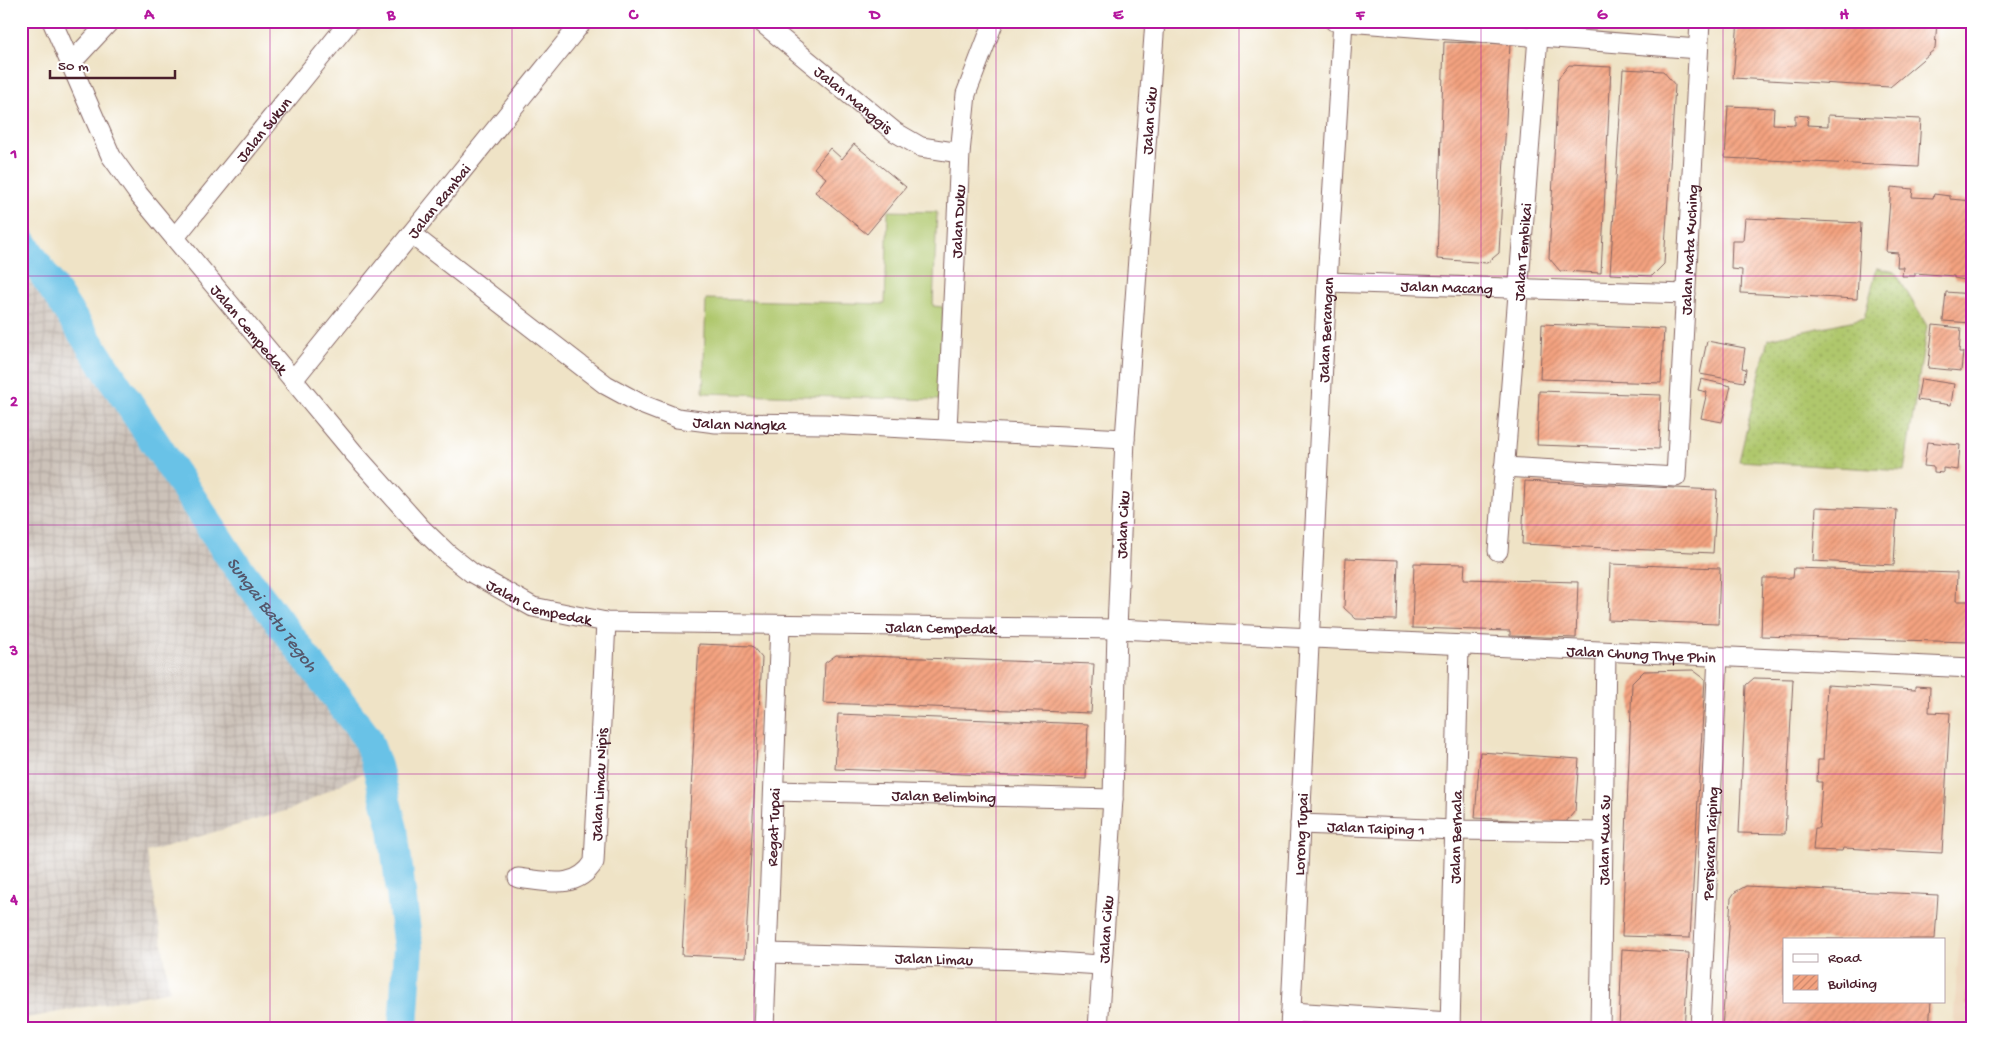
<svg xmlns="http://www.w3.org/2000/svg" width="1993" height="1050" viewBox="0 0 1993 1050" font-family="'Gochi Hand',sans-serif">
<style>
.built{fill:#eed6bb}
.industrial{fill:url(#industrial-grid)}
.grass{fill:url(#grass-dots);stroke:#7c734c}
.pitch{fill:#afc76c;stroke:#7c734c}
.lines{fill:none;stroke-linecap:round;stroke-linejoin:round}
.river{stroke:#69c2e7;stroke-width:30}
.building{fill:url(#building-hatch)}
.minor-casing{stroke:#846461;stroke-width:21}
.minor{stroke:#fff;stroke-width:19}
.grid{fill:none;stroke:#b5179e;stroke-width:1;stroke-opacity:0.55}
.labels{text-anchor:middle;stroke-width:4.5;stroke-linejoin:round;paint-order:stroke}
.street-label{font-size:16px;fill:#4a1f2b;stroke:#fff}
.water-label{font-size:18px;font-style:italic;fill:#55586d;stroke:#fff}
.neatline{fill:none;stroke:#b5179e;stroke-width:2}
.grid-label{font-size:16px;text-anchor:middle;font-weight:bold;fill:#b5179e}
</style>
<defs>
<pattern id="industrial-grid" width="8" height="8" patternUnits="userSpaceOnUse" patternTransform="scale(1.25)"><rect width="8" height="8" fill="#ccc2b9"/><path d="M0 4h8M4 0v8" fill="none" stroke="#b1a69f"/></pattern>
<pattern id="grass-dots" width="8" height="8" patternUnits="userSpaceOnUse" patternTransform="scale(1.25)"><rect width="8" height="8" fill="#afc76c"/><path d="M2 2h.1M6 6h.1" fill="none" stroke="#98aa5e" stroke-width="1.8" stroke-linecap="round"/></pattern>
<pattern id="building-hatch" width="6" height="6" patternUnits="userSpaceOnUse" patternTransform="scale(1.25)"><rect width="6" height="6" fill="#f4a380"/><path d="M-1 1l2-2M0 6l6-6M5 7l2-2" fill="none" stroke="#c88469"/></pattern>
</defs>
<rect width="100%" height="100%" fill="#fff"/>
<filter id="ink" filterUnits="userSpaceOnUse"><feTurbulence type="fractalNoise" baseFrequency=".02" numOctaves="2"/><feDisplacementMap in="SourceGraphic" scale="10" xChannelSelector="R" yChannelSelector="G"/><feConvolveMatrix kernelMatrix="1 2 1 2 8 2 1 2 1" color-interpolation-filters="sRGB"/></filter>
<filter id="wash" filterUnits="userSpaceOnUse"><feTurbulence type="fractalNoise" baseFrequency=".0096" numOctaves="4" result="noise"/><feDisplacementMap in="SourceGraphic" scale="20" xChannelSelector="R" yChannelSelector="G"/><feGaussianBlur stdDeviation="1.12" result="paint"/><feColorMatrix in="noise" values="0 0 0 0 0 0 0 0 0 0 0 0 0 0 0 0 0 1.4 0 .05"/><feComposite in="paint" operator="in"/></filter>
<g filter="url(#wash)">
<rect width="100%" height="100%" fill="#efe3c6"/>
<polygon class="built" points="1972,754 1972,1029 1953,1029"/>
<polygon class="industrial" points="21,253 233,561 377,766 292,809 147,852 170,991 22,1019"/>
<polygon class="grass" points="1877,268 1895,272 1927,326 1904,471 1739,461 1768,339 1864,318"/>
<polygon class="pitch" points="888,211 937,212 933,306 943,307 939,400 703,393 706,299 885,304"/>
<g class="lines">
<path class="river" id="s1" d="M21 240 233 561 367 738 377 766 393 829 408 948 403 1029"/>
</g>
<g id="blocks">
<g class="building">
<polygon points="1738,21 1937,21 1935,49 1890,87 1733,78"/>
<polygon points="1444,42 1510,44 1499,253 1487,263 1437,259"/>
<polygon points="1569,65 1611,67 1601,273 1560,271 1549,258 1558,78"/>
<polygon points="1623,69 1663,71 1675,85 1664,264 1652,276 1610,274"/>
<polygon points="1728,106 1774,108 1773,124 1795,125 1795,115 1808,116 1807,125 1828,126 1828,115 1921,119 1918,167 1725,158"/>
<polygon points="854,144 906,187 867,234 815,192 826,178 814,168 830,148 842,159"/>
<polygon points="1891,187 1913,189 1912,197 1933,198 1934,194 1950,196 1950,199 1972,201 1972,281 1954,278 1954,276 1915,273 1915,276 1902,276 1903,267 1897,267 1898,253 1886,252"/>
<polygon points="1745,218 1861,223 1857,299 1741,293 1742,270 1731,269 1732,241 1743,241"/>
<polygon points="1946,292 1972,294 1972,323 1943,321"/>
<polygon points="1542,324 1664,329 1661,383 1540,379"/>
<polygon points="1933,325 1961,328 1959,352 1963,352 1961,371 1928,368"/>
<polygon points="1707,341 1745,348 1742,368 1746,369 1744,382 1700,374"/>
<polygon points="1701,379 1731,386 1722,422 1701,418 1707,392 1698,390"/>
<polygon points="1921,379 1954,384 1951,405 1917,400"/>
<polygon points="1539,391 1661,395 1659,449 1537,445"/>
<polygon points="1927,442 1960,445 1958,470 1943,468 1943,473 1934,472 1934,467 1924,466"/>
<polygon points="1525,481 1717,490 1713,553 1522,544"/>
<polygon points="1816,507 1897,510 1894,565 1813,561"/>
<polygon points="1346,558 1398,560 1396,620 1356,619 1344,608"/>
<polygon points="1414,563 1465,564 1464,579 1578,582 1576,638 1510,636 1510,631 1412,628"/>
<polygon points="1610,564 1720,568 1718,624 1608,620"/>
<polygon points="1794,568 1957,573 1956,601 1971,601 1969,642 1761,636 1763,578 1793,578"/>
<polygon points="699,644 752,646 762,658 745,958 682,955"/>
<polygon points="836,655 1094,664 1091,713 823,703 825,663"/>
<polygon points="1693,670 1705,679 1690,938 1622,936 1632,683 1644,671"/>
<polygon points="1754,678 1793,679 1785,834 1739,833 1746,685"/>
<polygon points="1827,685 1915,690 1915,686 1930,687 1929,712 1950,713 1942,853 1843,848 1842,851 1813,850 1815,828 1819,828 1822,782 1817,782 1818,760 1823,760"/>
<polygon points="838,714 1088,724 1086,779 835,769"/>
<polygon points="1480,752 1579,759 1575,811 1565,823 1475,818"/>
<polygon points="1746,886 1938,895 1935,939 1784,939 1784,1001 1931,1001 1929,1029 1722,1029 1731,898 1735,892"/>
<polygon points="1622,949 1689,953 1684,1029 1619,1029"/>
<polygon points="1967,989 1972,989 1972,1005 1966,1005"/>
</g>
</g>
</g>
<g filter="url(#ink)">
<use href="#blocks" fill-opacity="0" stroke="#846461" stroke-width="1"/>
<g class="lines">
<defs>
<g id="minor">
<path id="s2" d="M52 21 111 156 139 195 353 452 421 528 448 554 472 573 533 607 606 622 1117 629 1972 668"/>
<path id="s3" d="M760 21 895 132 921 147 960 153"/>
<polyline points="1334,21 1698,49"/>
<polyline points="70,64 110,21"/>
<path id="s4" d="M411 234 606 385 641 404 677 418 716 423 825 424 1125 439"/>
<path id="s5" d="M176 236 350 21"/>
<path id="s6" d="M1327 282 1686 294"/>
<path id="s7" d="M293 380 583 21"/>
<path id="s8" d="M947 429 960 153 966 94 994 21"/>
<path id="s9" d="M1504 467 1676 477 1700 21"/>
<path id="s10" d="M1498 551 1538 37"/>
<path id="s11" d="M774 791 1113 799"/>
<path id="s12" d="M1300 824 1455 830 1603 832"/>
<path id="s13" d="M518 878C547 881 576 891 594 862L606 622"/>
<path id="s14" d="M768 953 1023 960 1101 965"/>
<polyline points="1291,1012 1450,1022"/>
<path id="s15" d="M764 1029 780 626"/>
<path id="s16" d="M1098 1029 1113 799 1117 629 1125 439 1155 21"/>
<path id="s17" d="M1290 1029 1327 282 1343 21"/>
<path id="s18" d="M1450 1029 1459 646"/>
<path id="s19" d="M1600 1029 1606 652"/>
<path id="s20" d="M1700 1029 1718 656"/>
</g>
</defs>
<use href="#minor" class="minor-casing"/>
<use href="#minor" class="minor"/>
</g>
</g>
<path class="grid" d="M270 21V1029M512 21V1029M754 21V1029M996 21V1029M1239 21V1029M1481 21V1029M1723 21V1029M21 276H1972M21 525H1972M21 774H1972"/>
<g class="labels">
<g class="street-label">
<text dy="6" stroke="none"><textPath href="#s3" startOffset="122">Jalan Manggis</textPath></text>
<text dy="6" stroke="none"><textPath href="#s16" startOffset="910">Jalan Ciku</textPath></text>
<text dy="6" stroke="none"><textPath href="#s5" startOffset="138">Jalan Sukun</textPath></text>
<text dy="6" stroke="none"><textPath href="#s7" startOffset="231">Jalan Rambai</textPath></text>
<text dy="6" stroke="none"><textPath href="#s8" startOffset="208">Jalan Duku</textPath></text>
<text dy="6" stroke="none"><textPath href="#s9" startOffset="400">Jalan Mata Kuching</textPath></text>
<text dy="6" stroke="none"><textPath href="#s10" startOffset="300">Jalan Tembikai</textPath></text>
<text dy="6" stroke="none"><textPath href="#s6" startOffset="120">Jalan Macang</textPath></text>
<text dy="6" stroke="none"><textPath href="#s2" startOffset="369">Jalan Cempedak</textPath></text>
<text dy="6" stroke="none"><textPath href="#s17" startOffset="700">Jalan Berangan</textPath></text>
<text dy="6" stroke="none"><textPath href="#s4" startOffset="388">Jalan Nangka</textPath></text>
<text dy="6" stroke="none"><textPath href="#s16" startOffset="505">Jalan Ciku</textPath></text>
<text dy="6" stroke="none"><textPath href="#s2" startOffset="774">Jalan Cempedak</textPath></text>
<text dy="6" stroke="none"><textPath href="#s2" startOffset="1179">Jalan Cempedak</textPath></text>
<text dy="6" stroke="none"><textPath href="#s2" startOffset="1880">Jalan Chung Thye Phin</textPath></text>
<text dy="6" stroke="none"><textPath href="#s13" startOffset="161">Jalan Limau Nipis</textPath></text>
<text dy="6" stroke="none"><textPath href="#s11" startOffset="170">Jalan Belimbing</textPath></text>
<text dy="6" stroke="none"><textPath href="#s15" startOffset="202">Regat Tupai</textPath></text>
<text dy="6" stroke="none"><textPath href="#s12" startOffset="76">Jalan Taiping 1</textPath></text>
<text dy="6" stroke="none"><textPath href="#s17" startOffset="195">Lorong Tupai</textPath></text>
<text dy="6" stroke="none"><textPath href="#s18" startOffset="192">Jalan Berhala</textPath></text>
<text dy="6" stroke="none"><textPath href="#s19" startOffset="189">Jalan Kwa Su</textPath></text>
<text dy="6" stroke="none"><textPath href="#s20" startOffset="186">Persiaran Taiping</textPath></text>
<text dy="6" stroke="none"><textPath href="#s16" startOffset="100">Jalan Ciku</textPath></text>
<text dy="6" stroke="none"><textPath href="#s14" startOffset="166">Jalan Limau</textPath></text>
</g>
<g class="water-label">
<text dy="6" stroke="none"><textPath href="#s1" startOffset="451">Sungai Batu Tegoh</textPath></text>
</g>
</g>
<rect width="1993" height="1050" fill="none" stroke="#fff" stroke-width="55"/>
<rect x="1783" y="938" width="162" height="65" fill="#ffffff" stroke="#b7a5aa"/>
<rect x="1793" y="954" width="25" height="8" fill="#ffffff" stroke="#b7a5aa"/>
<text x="1828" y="962" font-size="15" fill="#4a1f2b">Road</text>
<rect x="1793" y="975" width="25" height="15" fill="url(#building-hatch)" stroke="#b7a5aa"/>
<text x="1828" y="988" font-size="15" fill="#4a1f2b">Building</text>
<path d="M50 70v8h125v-8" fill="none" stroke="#4a1f2b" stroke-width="2.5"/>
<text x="58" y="70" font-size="15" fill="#4a1f2b" stroke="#ffffff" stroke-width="4" paint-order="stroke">50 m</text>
<rect x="28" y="28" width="1938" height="994" class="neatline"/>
<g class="grid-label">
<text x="149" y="19">A</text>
<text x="391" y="19">B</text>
<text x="633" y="19">C</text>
<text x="875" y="19">D</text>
<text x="1118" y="19">E</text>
<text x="1360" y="19">F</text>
<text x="1602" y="19">G</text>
<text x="1844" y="19">H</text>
<text x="14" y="158">1</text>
<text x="14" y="406">2</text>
<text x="14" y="655">3</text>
<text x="14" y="904">4</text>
</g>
</svg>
